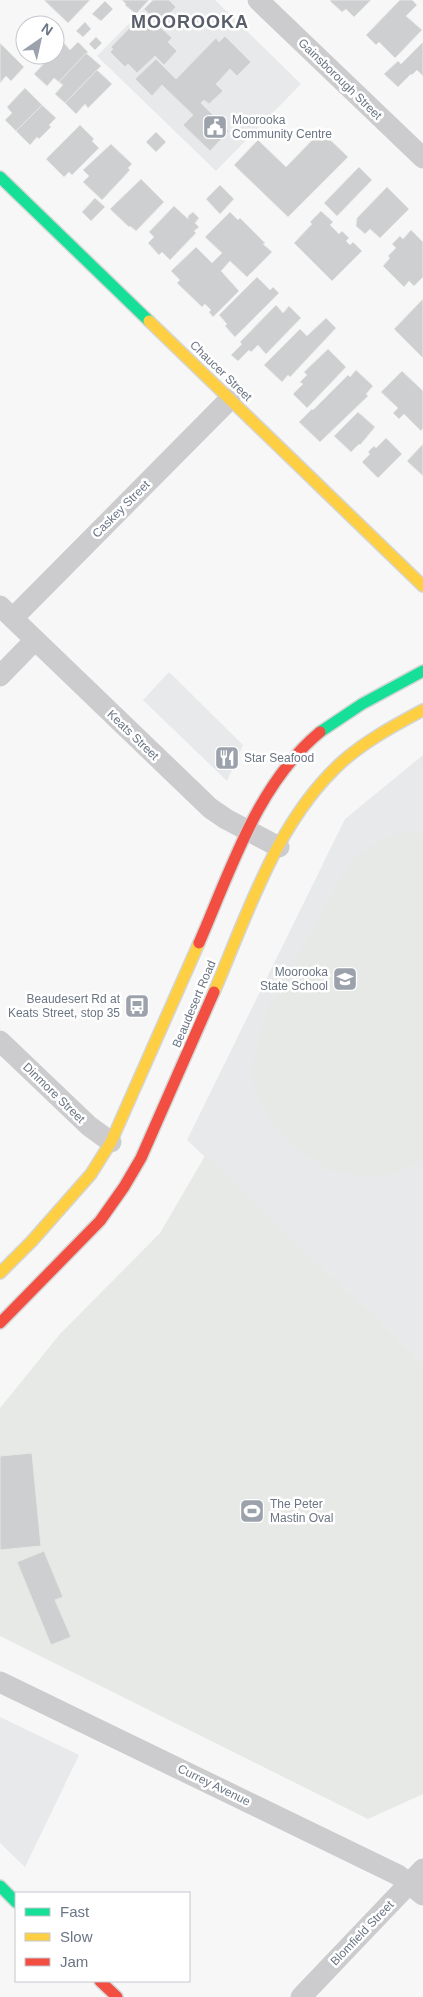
<svg xmlns="http://www.w3.org/2000/svg" width="423" height="1997" viewBox="0 0 423 1997" font-family="Helvetica,sans-serif">
<style>
.built{fill:#e7e9ea}
.green{fill:#e6e9e5}
.building{fill:#cecfd0;stroke:#e7e7e6}
.lines{fill:none;stroke-linecap:round;stroke-linejoin:round}
.fast-casing{stroke:#d4d5d5;stroke-width:14}
.slow-casing{stroke:#d4d5d5;stroke-width:14}
.jam-casing{stroke:#d4d5d5;stroke-width:14}
.street{stroke:#ccccce;stroke-width:21}
.fast{stroke:#16e098;stroke-width:11}
.slow{stroke:#ffcf43;stroke-width:11}
.jam{stroke:#f24e42;stroke-width:11}
.labels{text-anchor:middle;stroke-width:5;stroke-linejoin:round;paint-order:stroke}
.street-label{font-size:12px;fill:#6b7584;stroke:#fff}
.poi-label{font-size:12px;fill:#6b7584;stroke:#fff;text-anchor:start}
.district-label{font-size:18px;font-weight:bold;letter-spacing:1px;fill:#585f6a;stroke:#fff}
</style>
<rect width="100%" height="100%" fill="#f7f7f7"/>
<g class="built">
<polygon points="152,0 215,0 301,84 216,171 97,56"/>
<polygon points="169,672 243,745 227,781 143,700"/>
<polygon points="423,755 423,1363 187,1140 345,819"/>
<polygon points="0,1717 79,1755 25,1867 0,1843"/>
</g>
<g class="green">
<polygon points="405,831 423,835 423,1160 384,1178 331,1171 290,1144 265,1112 251,1074 266,1012 351,861 378,841"/>
<polygon points="205,1156 423,1363 423,1794 368,1819 0,1636 0,1408 60,1334 160,1233"/>
</g>
<g class="building">
<polygon points="44,0 90,0 68,23"/>
<polygon points="122,0 149,0 136,14 125,5 126,4"/>
<polygon points="153,0 169,0 176,7 160,24 144,9"/>
<polygon points="331,0 371,0 354,17 346,9 342,12 330,1"/>
<polygon points="400,0 412,0 417,5 406,16 422,30 395,58 379,42 376,45 366,35"/>
<polygon points="105,1 113,9 101,21 92,14"/>
<polygon points="141,16 155,30 159,26 172,38 168,42 177,51 164,65 155,56 137,73 128,64 125,67 110,52 113,49 111,47"/>
<polygon points="85,22 91,29 83,37 76,31"/>
<polygon points="225,36 251,62 237,76 230,69 216,84 223,91 209,104 204,100 201,103 229,131 210,151 183,125 193,115 162,85 152,96 135,79 156,59 176,79 216,38 219,42"/>
<polygon points="96,37 102,43 95,50 89,44"/>
<polygon points="78,42 88,52 59,82 54,78 47,86 34,74 52,55 55,55 55,52 64,43 70,50"/>
<polygon points="423,42 423,76 417,70 412,75 411,74 398,87 384,74 398,61 401,64"/>
<polygon points="0,43 24,67 11,81 6,76 0,83"/>
<polygon points="86,53 101,66 65,103 55,94 63,85 59,82"/>
<polygon points="97,70 112,84 88,108 85,104 76,114 65,103"/>
<polygon points="25,88 42,105 16,131 5,120 12,113 7,107"/>
<polygon points="42,105 56,118 49,125 51,127 39,139 37,137 30,145 16,131"/>
<polygon points="80,125 94,139 92,141 99,148 72,175 69,172 64,177 46,159"/>
<polygon points="321,131 348,157 288,217 234,165 258,140 286,167"/>
<polygon points="156,132 166,142 156,152 146,142"/>
<polygon points="111,144 132,164 128,168 130,170 102,200 83,182 89,176 83,170"/>
<polygon points="359,167 372,180 337,216 324,203"/>
<polygon points="141,179 164,202 136,231 130,226 129,227 110,209"/>
<polygon points="220,185 234,199 220,214 206,199"/>
<polygon points="387,187 409,209 380,238 370,229 365,234 356,226 357,218"/>
<polygon points="95,198 105,207 91,221 82,212"/>
<polygon points="174,206 188,219 188,216 193,212 199,218 195,223 199,227 194,231 196,233 170,260 162,252 159,255 148,243 154,237 149,232"/>
<polygon points="321,211 333,222 330,225 339,234 342,231 349,238 346,241 350,245 353,242 362,251 332,281 294,243 312,224 310,222"/>
<polygon points="230,212 238,220 240,218 265,243 263,244 272,252 247,277 230,261 221,271 239,291 213,317 209,312 211,310 205,304 202,307 177,283 180,280 171,271 196,247 212,263 222,253 205,237"/>
<polygon points="411,230 423,242 423,277 414,286 409,281 404,287 383,266 390,258 388,256 396,248 392,244 400,236 403,239"/>
<polygon points="257,277 270,290 273,287 279,293 235,337 225,326 227,324 219,315"/>
<polygon points="423,299 423,358 394,329"/>
<polygon points="276,305 283,313 289,306 301,318 266,354 258,345 251,352 249,350 238,361 231,355 242,344 240,342"/>
<polygon points="326,318 336,328 290,377 288,375 282,382 264,365 300,329 307,336"/>
<polygon points="328,349 346,367 307,408 293,394 303,384 300,382 307,375 304,372"/>
<polygon points="356,370 373,386 366,394 368,396 320,442 299,422 312,409 313,410 348,375 350,377"/>
<polygon points="402,371 423,391 423,428 421,431 404,414 399,419 393,413 398,408 381,392"/>
<polygon points="358,412 375,427 360,445 359,444 351,452 334,436"/>
<polygon points="386,438 402,454 378,478 362,462 370,454 368,452 374,446 376,448"/>
<polygon points="423,444 423,476 407,461"/>
<polygon points="32,1453 41,1546 0,1550 0,1456"/>
<polygon points="44,1551 63,1597 55,1600 71,1637 51,1645 17,1562"/>
</g>
<g class="lines">
<defs>
<g id="fast">
<polyline points="0,177 149,321"/>
<polyline points="320,732 362,704 423,671"/>
<polyline points="0,1886 16,1902"/>
</g>
<g id="slow">
<polyline points="149,321 423,586"/>
<path d="M214 992C248 913 277 820 343 761 367 740 395 725 423 710"/>
<polyline points="0,1273 32,1241 91,1174 111,1142 199,943"/>
</g>
<g id="jam">
<path d="M199 943C231 870 257 784 320 732"/>
<polyline points="0,1323 100,1221 124,1187 141,1158 214,992"/>
<polyline points="100,1981 117,1997"/>
</g>
</defs>
<use href="#fast" class="fast-casing"/>
<use href="#slow" class="slow-casing"/>
<use href="#jam" class="jam-casing"/>
<g class="street">
<polyline points="258,0 423,158"/>
<polyline points="0,606 210,808 226,819 279,847"/>
<polyline points="13,618 230,399"/>
<polyline points="0,676 35,640"/>
<polyline points="0,1041 89,1126 111,1142"/>
<polyline points="0,1682 398,1875 423,1895"/>
<polyline points="301,1997 423,1869"/>
</g>
<use href="#fast" class="fast"/>
<use href="#slow" class="slow"/>
<use href="#jam" class="jam"/>
</g>
<defs>
<symbol id="civic-square" viewBox="-11 -11 22 22"><rect x="-9" y="-9" width="18" height="18" rx="4" fill="#9ca2ac" stroke="#fff"/><path d="M-.6-6.5H3V-4.5H.6V-3L4-1V1h2V6H-6V1h2V-1L-.6-3ZM-1.2 2.5V6h2.4V2.5Z" fill="#fff"/></symbol>
<symbol id="restaurant-square" viewBox="-11 -11 22 22"><rect x="-9" y="-9" width="18" height="18" rx="4" fill="#9ca2ac" stroke="#fff"/><path d="M-5-6h1v4h1v-4h1v4h1v-4h1v5L-1.5 .5V6h-2V.5L-5-1ZM5-6V6H3V1.5H1.5Q1.5-4 5-6Z" fill="#fff"/></symbol>
<symbol id="school-square" viewBox="-11 -11 22 22"><rect x="-9" y="-9" width="18" height="18" rx="4" fill="#9ca2ac" stroke="#fff"/><path d="M0-5L7-2L0 1L-7-2ZM-4 1L0 2.5L4 1V4Q0 6-4 4Z" fill="#fff"/></symbol>
<symbol id="bus-square" viewBox="-11 -11 22 22"><rect x="-9" y="-9" width="18" height="18" rx="4" fill="#9ca2ac" stroke="#fff"/><path d="M-5-6H5V4H4V6H2V4H-2V6H-4V4H-5ZM-3.5-4V0h7V-4ZM-3.5 1.2v1.5H-2V1.2ZM2 1.2v1.5H3.5V1.2Z" fill="#fff"/></symbol>
<symbol id="stadium-square" viewBox="-11 -11 22 22"><rect x="-9" y="-9" width="18" height="18" rx="4" fill="#9ca2ac" stroke="#fff"/><path d="M0-5a6.5 5 0 1 0 0 10a6.5 5 0 1 0 0-10ZM-3.5-1.8h7v3.6h-7Z" fill="#fff"/></symbol>
</defs>
<g fill-rule="evenodd">
<use href="#civic-square" x="201" y="113" width="28" height="28"/>
<use href="#restaurant-square" x="213" y="744" width="28" height="28"/>
<use href="#school-square" x="331" y="965" width="28" height="28"/>
<use href="#bus-square" x="123" y="992" width="28" height="28"/>
<use href="#stadium-square" x="238" y="1497" width="28" height="28"/>
</g>
<g class="labels">
<g class="street-label">
<text transform="translate(340 79) rotate(44)" y="4">Gainsborough Street</text>
<text transform="translate(221 371) rotate(44)" y="4">Chaucer Street</text>
<text transform="translate(121 509) rotate(-45)" y="4">Caskey Street</text>
<text transform="translate(133 735) rotate(44)" y="4">Keats Street</text>
<text transform="translate(194 1004) rotate(-67)" y="4">Beaudesert Road</text>
<text transform="translate(54 1093) rotate(44)" y="4">Dinmore Street</text>
<text transform="translate(214 1785) rotate(26)" y="4">Currey Avenue</text>
<text transform="translate(362 1933) rotate(-46)" y="4">Blomfield Street</text>
</g>
<g class="poi-label">
<text x="232" y="124">Moorooka<tspan x="232" dy="14">Community Centre</tspan></text>
<text x="244" y="762">Star Seafood</text>
<text x="328" y="976" text-anchor="end">Moorooka<tspan x="328" dy="14">State School</tspan></text>
<text x="120" y="1003" text-anchor="end">Beaudesert Rd at<tspan x="120" dy="14">Keats Street, stop 35</tspan></text>
<text x="270" y="1508">The Peter<tspan x="270" dy="14">Mastin Oval</tspan></text>
</g>
<g class="district-label">
<text x="190" y="28">MOOROOKA</text>
</g>
</g>
<rect x="15" y="1892" width="175" height="90" fill="#ffffff" stroke="#c4c8ce"/>
<rect x="25" y="1908" width="25" height="8" fill="#16e098" stroke="#c4c8ce"/>
<text x="60" y="1917" font-size="15" fill="#6b7584">Fast</text>
<rect x="25" y="1933" width="25" height="8" fill="#ffcf43" stroke="#c4c8ce"/>
<text x="60" y="1942" font-size="15" fill="#6b7584">Slow</text>
<rect x="25" y="1958" width="25" height="8" fill="#f24e42" stroke="#c4c8ce"/>
<text x="60" y="1967" font-size="15" fill="#6b7584">Jam</text>
<g transform="translate(40 40) rotate(34)"><circle r="24" fill="#ffffff" stroke="#c4c8ce"/>
<path d="M0-4L9 19L0 12L-9 19Z" fill="#9ca2ac"/>
<text y="-8" font-size="14" font-weight="bold" text-anchor="middle" fill="#6b7584">N</text>
</g>
</svg>
